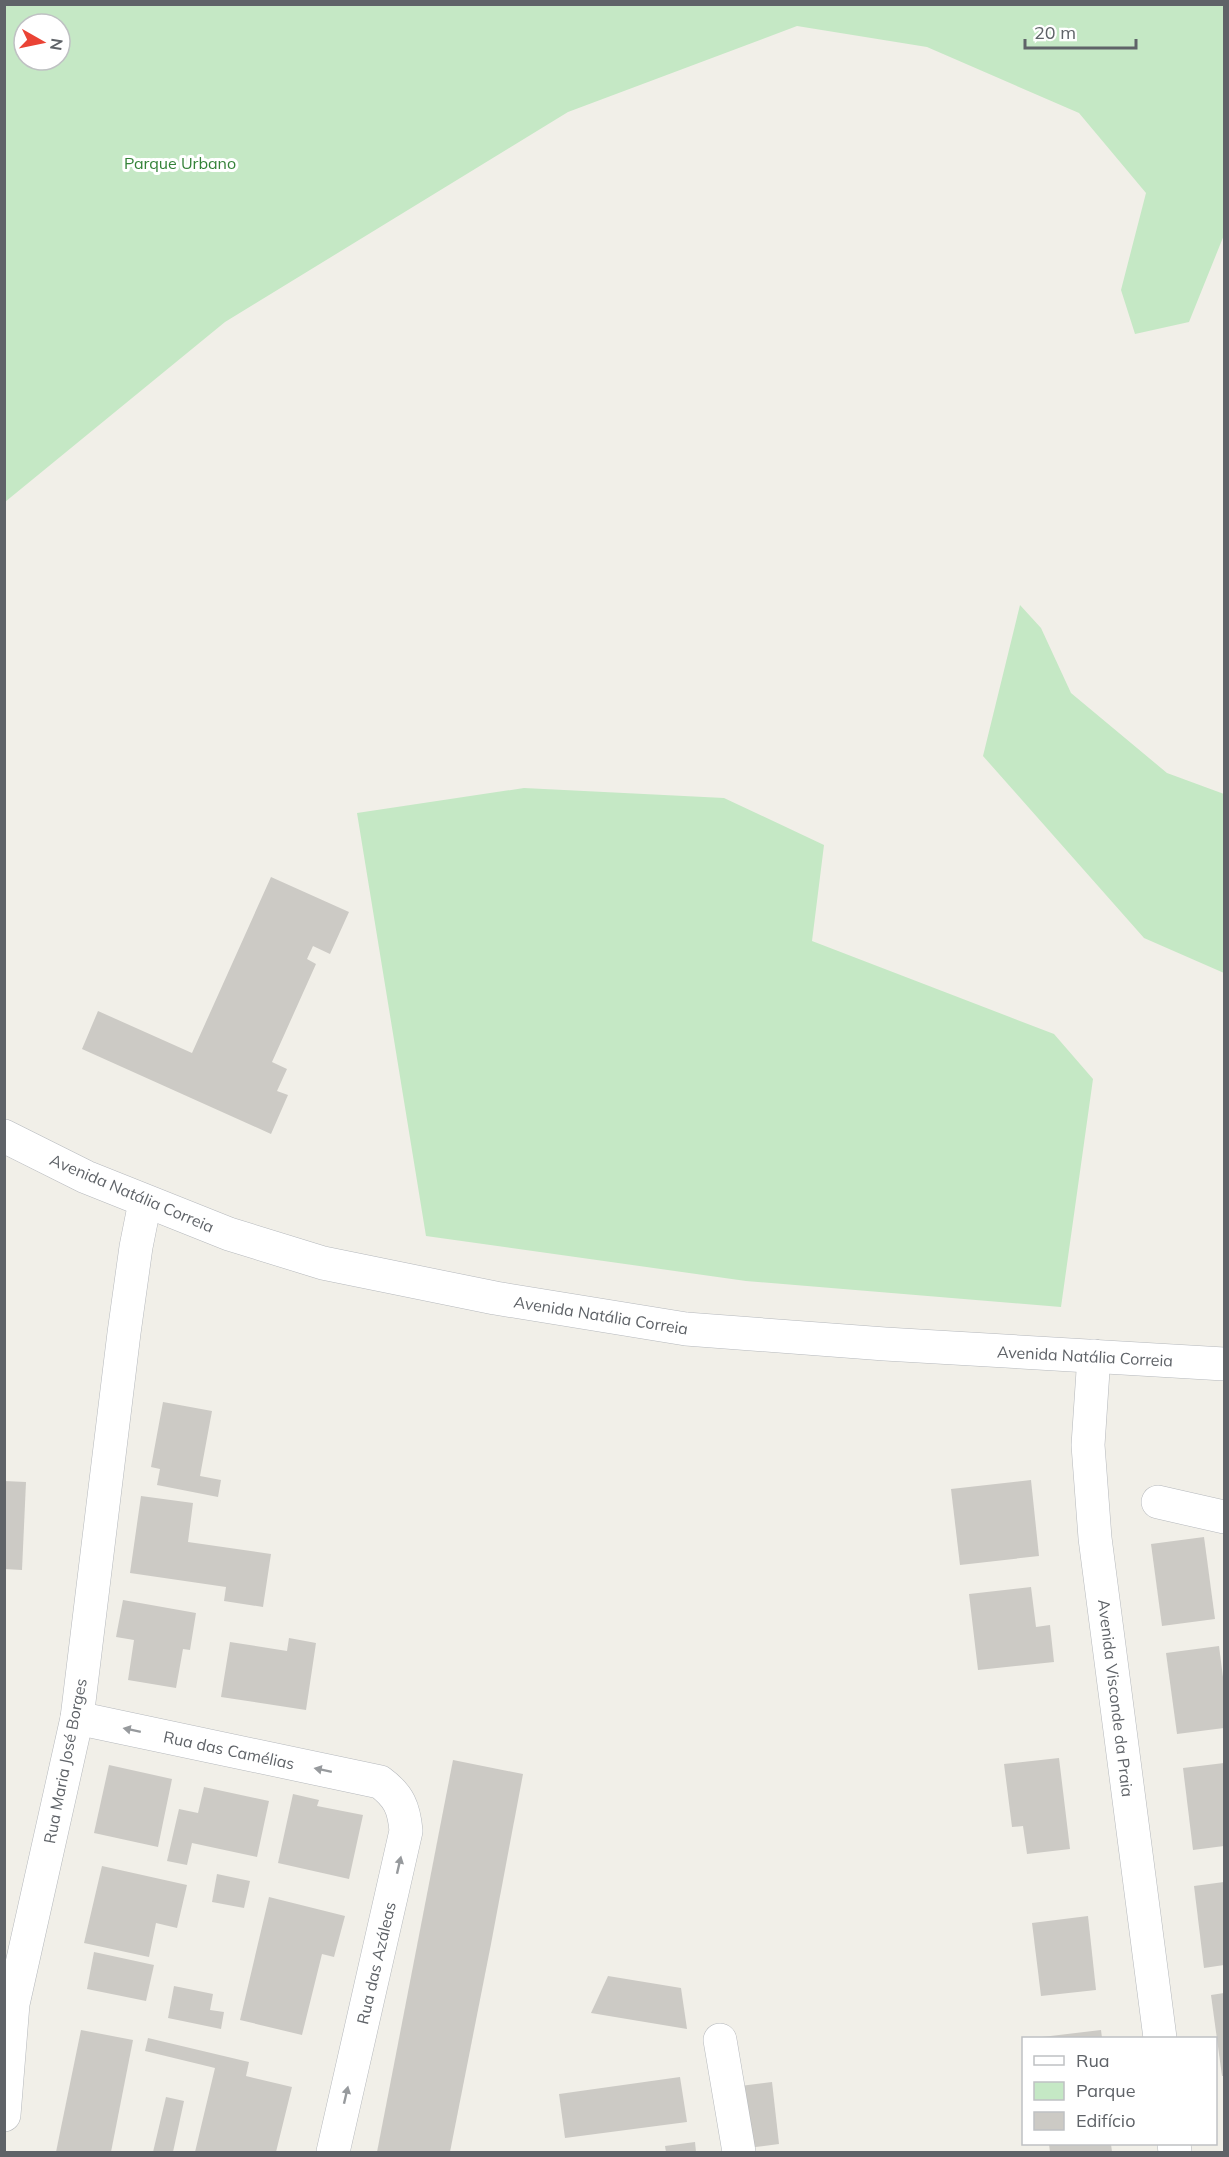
<svg xmlns="http://www.w3.org/2000/svg" width="1229" height="2157" viewBox="0 0 1229 2157" font-family="Mulish,sans-serif">
<style>
.green{fill:#c5e8c5;fill-rule:evenodd}
.building{fill:#cccac5}
.lines{fill:none;stroke-linecap:round;stroke-linejoin:round}
.minor-casing{stroke:#b5b8bc;stroke-width:34}
.minor{stroke:#fff;stroke-width:33}
.oneway{fill:#979a9d}
.labels{text-anchor:middle;stroke-width:6;stroke-linejoin:round;paint-order:stroke}
.park-label{font-size:16px;fill:#348238;stroke:#fff}
.street-label{font-size:16px;fill:#5f6368;stroke:#fff}
</style>
<rect width="100%" height="100%" fill="#f1efe8"/>
<g class="green">
<path d="M5 4 1224 5V235L1189 322 1135 334 1121 290 1146 193 1079 113 927 47 797 26 568 112 225 322 5 502ZM24 24H60V60H24Z"/>
<polygon points="1020,605 1041,628 1071,693 1167,773 1224,794 1224,973 1144,938 983,756"/>
<polygon points="524,788 724,798 824,845 812,941 1054,1034 1093,1079 1061,1307 746,1281 426,1236 357,813"/>
</g>
<g class="building">
<polygon points="271,877 349,912 330,954 313,946 307,959 316,964 272,1062 287,1069 277,1091 288,1095 271,1134 82,1049 98,1011 192,1053"/>
<polygon points="163,1402 212,1411 200,1476 221,1480 218,1497 157,1485 160,1469 151,1467"/>
<polygon points="1031,1480 1039,1556 960,1565 951,1489"/>
<polygon points="4,1481 26,1482 22,1570 4,1569"/>
<polygon points="141,1496 193,1503 188,1542 271,1554 263,1607 224,1601 226,1587 130,1573"/>
<polygon points="1204,1537 1215,1619 1162,1626 1151,1544"/>
<polygon points="1031,1587 1036,1627 1050,1625 1054,1662 978,1670 969,1594"/>
<polygon points="123,1600 196,1613 190,1650 183,1649 176,1688 128,1680 134,1640 116,1637"/>
<polygon points="289,1638 316,1643 306,1710 221,1697 230,1642 287,1651"/>
<polygon points="1219,1646 1224,1685 1224,1728 1177,1734 1166,1653"/>
<polygon points="1059,1758 1070,1849 1027,1854 1023,1826 1012,1827 1004,1764"/>
<polygon points="453,1760 523,1774 491,1944 450,2152 377,2152"/>
<polygon points="1224,1763 1224,1846 1193,1850 1183,1768"/>
<polygon points="109,1765 172,1779 158,1847 94,1833"/>
<polygon points="204,1787 269,1801 257,1857 192,1843 187,1865 167,1861 179,1809 198,1813"/>
<polygon points="293,1794 319,1800 317,1806 363,1815 349,1879 278,1863"/>
<polygon points="102,1866 187,1885 177,1928 156,1923 149,1957 84,1943"/>
<polygon points="217,1874 250,1881 244,1908 212,1902"/>
<polygon points="1224,1882 1224,1965 1204,1968 1194,1886"/>
<polygon points="269,1897 345,1916 334,1957 322,1954 302,2035 240,2020"/>
<polygon points="1088,1916 1096,1990 1041,1996 1032,1923"/>
<polygon points="94,1952 154,1965 146,2001 87,1989"/>
<polygon points="608,1976 681,1988 687,2029 591,2013"/>
<polygon points="174,1986 213,1994 210,2010 224,2012 221,2029 168,2018"/>
<polygon points="1224,1993 1224,2076 1222,2076 1211,1995"/>
<polygon points="81,2030 133,2040 111,2152 56,2152"/>
<polygon points="1101,2030 1102,2038 1042,2038 1042,2037"/>
<polygon points="148,2038 249,2062 246,2076 292,2087 276,2152 195,2152 215,2068 145,2051"/>
<polygon points="680,2077 687,2122 565,2138 559,2094"/>
<polygon points="772,2082 779,2144 747,2148 740,2086"/>
<polygon points="166,2097 184,2101 173,2152 153,2152"/>
<polygon points="695,2142 696,2152 666,2152 665,2146"/>
<polygon points="1049,2144 1111,2144 1112,2152 1050,2152"/>
</g>
<g class="lines">
<defs>
<g id="minor">
<polyline points="4,1136 86,1177 229,1234 323,1263 495,1298 686,1329 885,1344 1224,1364"/>
<polyline points="1094,1356 1088,1445 1095,1538 1160,2038"/>
<polyline points="1158,1502 1224,1517"/>
<path d="M77 1718 380 1782C399 1796 404 1808 406 1831L333 2152"/>
<polyline points="720,2040 739,2152"/>
<polyline points="4,2115 13,2004 77,1718 124,1333 136,1247 145,1202"/>
<polyline points="1174,2144 1175,2152"/>
</g>
</defs>
<use href="#minor" class="minor-casing"/>
<use href="#minor" class="minor"/>
</g>
<defs><path id="oneway-solid" d="M-6-.8H1V-3.2L6.5 0L1 3.2V.8H-6Z" transform="scale(1.5)"/></defs>
<g class="oneway">
<use href="#oneway-solid" transform="translate(132 1730) rotate(-168)"/>
<use href="#oneway-solid" transform="translate(323 1770) rotate(-168)"/>
<use href="#oneway-solid" transform="translate(399 1865) rotate(-77)"/>
<use href="#oneway-solid" transform="translate(346 2095) rotate(-77)"/>
</g>
<g class="labels">
<g class="park-label">
<text x="180" y="169">Parque Urbano</text>
</g>
<g class="street-label">
<text transform="translate(132 1193) rotate(23)" y="6">Avenida Natália Correia</text>
<text transform="translate(601 1315) rotate(9)" y="6">Avenida Natália Correia</text>
<text transform="translate(1085 1356) rotate(3)" y="6">Avenida Natália Correia</text>
<text transform="translate(1116 1698) rotate(83)" y="6">Avenida Visconde da Praia</text>
<text transform="translate(229 1750) rotate(12)" y="6">Rua das Camélias</text>
<text transform="translate(65 1761) rotate(-79)" y="6">Rua Maria José Borges</text>
<text transform="translate(376 1963) rotate(-77)" y="6">Rua das Azáleas</text>
</g>
</g>
<rect width="1229" height="2157" fill="none" stroke="#5f6368" stroke-width="12"/>
<rect x="1022" y="2037" width="195" height="108" fill="#ffffff" stroke="#bfc1c3" stroke-width="1.5"/>
<rect x="1034" y="2056" width="30" height="9" fill="#ffffff" stroke="#bfc1c3" stroke-width="1.5"/>
<text x="1076" y="2067" font-size="18" fill="#5f6368">Rua</text>
<rect x="1034" y="2082" width="30" height="18" fill="#c5e8c5" stroke="#bfc1c3" stroke-width="1.5"/>
<text x="1076" y="2097" font-size="18" fill="#5f6368">Parque</text>
<rect x="1034" y="2112" width="30" height="18" fill="#cccac5" stroke="#bfc1c3" stroke-width="1.5"/>
<text x="1076" y="2127" font-size="18" fill="#5f6368">Edifício</text>
<g transform="translate(42 42) rotate(99)"><circle r="28" fill="#ffffff" stroke="#bfc1c3" stroke-width="1.5"/>
<path d="M0-4.5L10 22L0 15L-10 22Z" fill="#ea4335"/>
<text y="-9" font-size="16" font-weight="bold" text-anchor="middle" fill="#5f6368">N</text>
</g>
<path d="M1025 39v9h111v-9" fill="none" stroke="#5f6368" stroke-width="3"/>
<text x="1034" y="39" font-size="18" fill="#5f6368" stroke="#ffffff" stroke-width="4.5" paint-order="stroke">20 m</text>
</svg>
